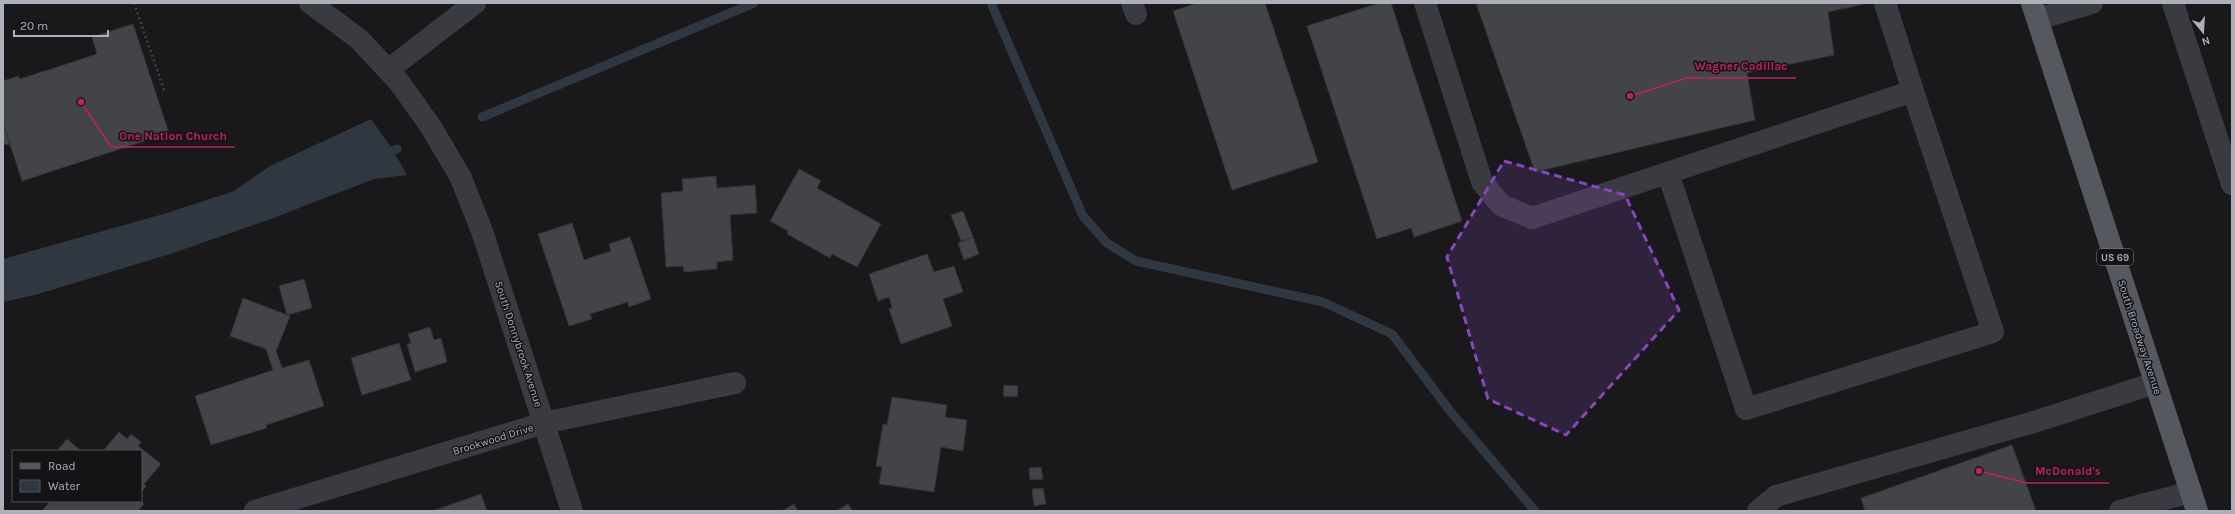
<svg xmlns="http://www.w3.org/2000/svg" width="2235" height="514" viewBox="0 0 2235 514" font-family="Karla,sans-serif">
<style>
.water{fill:#2f3840}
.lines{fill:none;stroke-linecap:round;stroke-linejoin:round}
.stream{stroke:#2f3840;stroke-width:9}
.building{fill:#434448;stroke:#333337}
.path{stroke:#404247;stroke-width:2.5;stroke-dasharray:2 3;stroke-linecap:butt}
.minor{stroke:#3a3b40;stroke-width:22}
.major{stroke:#56585f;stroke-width:22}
.marked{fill:#8546be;fill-opacity:0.2;stroke:#8546be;stroke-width:3;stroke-dasharray:8 5;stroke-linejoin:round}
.labels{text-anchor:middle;stroke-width:3;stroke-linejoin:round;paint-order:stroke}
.shield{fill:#141416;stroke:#7e818a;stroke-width:1}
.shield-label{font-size:10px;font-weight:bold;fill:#acb0bb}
.street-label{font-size:11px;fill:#acb0bb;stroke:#141416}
.leader{fill:none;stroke:#c12060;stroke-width:1.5}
.callout-dot{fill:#c12060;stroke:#141416;stroke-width:1.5}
.callout-label{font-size:12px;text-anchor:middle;font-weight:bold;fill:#c12060;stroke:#141416;stroke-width:3;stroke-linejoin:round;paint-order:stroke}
</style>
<rect width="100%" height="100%" fill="#19191b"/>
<polygon class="water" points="371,119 391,147 407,175 374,179 268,220 170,254 35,295 3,302 3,259 167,213 234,191 270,166"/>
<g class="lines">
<g class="stream">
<polyline points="991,3 1083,216 1107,243 1136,261 1323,302 1392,334 1450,411 1535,511"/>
<polyline points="482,117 754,3"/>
<polyline points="381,154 397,149"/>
</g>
</g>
<g class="building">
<polygon points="1197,3 1265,3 1318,162 1232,190 1173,11"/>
<polygon points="1379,3 1391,3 1462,221 1414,237 1411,228 1377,239 1307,26"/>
<polygon points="1476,3 1869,3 1828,12 1834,55 1747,73 1755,120 1535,172"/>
<polygon points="133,24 169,133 22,181 3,123 3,81 18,76 20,79 97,54 92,37"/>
<polygon points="3,123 10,145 3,144"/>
<polygon points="799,169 821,181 817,188 881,224 857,267 832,254 830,258 787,234 788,231 770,221"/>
<polygon points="716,176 717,188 755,185 757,213 730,215 733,260 717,262 717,269 684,272 683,266 666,267 661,193 683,191 682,179"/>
<polygon points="963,211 973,237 961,241 951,215"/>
<polygon points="572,223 584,260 611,251 609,244 630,237 651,299 629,307 628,302 590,314 592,319 569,326 538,234"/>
<polygon points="973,237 979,254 964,260 958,243"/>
<polygon points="927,254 934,272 954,266 963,292 943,299 952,326 901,344 889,309 892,308 889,297 878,301 869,274"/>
<polygon points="304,279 312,308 287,315 279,286"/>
<polygon points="243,298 290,316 276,351 282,368 309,360 324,406 266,425 267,428 211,445 195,396 273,370 266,349 230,336"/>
<polygon points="430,327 434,340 441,338 447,362 415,372 407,344 411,343 408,334"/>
<polygon points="399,343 411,380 362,395 351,358"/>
<polygon points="1004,385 1018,386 1017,397 1003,396"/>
<polygon points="892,397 947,405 945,417 967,420 963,451 941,447 934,492 879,484 882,467 876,466 883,424 887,425"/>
<polygon points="119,432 127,439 131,434 141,442 138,446 161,464 144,484 146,486 141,493 141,451 103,451"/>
<polygon points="67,439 81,451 57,451"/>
<polygon points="2012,445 2036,511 1865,511 1861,498"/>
<polygon points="1041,467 1043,479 1030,480 1029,468"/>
<polygon points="1043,488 1046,504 1034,506 1032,489"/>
<polygon points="481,494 487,511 435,511 435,510"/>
<polygon points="50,501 141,501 144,504 138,511 42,511"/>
<polygon points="794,504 798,511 782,511"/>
<polygon points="848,504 853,511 836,511"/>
</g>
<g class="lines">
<g class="path">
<polyline points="134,3 164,90"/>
<polyline points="3,130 5,130"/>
</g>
<g class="minor">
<polyline points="310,3 359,39 399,82 431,127 461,178 483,234 572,511"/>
<polyline points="1132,3 1136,14"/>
<polyline points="1425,3 1482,182 1501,205 1532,218 1913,91 1885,3"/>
<polyline points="2173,3 2232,184"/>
<polyline points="2038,19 2092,3"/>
<polyline points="388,70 475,3"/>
<polyline points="1668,173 1746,409 1993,332 1913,91"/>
<polyline points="255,511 544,423 735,383"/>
<polyline points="1758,511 1776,496 2037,421 2155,383"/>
<polyline points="2120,511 2191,492"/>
</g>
<polyline class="major" points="2032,3 2197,511"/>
</g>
<path class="marked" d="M1504 161 1625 195 1679 310 1566 435 1488 399 1447 257Z"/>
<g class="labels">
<rect class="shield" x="2097" y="249" width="36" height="16" rx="3"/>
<g class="shield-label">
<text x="2115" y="261">US 69</text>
</g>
<g class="street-label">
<text transform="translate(2140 337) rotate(72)" y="4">South Broadway Avenue</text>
<text transform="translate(519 344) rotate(72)" y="4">South Donnybrook Avenue</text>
<text transform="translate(493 439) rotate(-17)" y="4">Brookwood Drive</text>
</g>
</g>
<path class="leader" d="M1630 96L1687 78H1796M81 102L111 147H235M1979 471L2027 483H2109"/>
<g class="callout-dot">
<circle cx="1630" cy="96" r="4"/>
<circle cx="81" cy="102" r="4"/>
<circle cx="1979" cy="471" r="4"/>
</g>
<g class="callout-label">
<text x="1741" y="70">Wagner Cadillac</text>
<text x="173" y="140">One Nation Church</text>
<text x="2068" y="475">McDonald's</text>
</g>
<rect width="2235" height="514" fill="none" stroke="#acb0bb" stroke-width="8"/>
<rect x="12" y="450" width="130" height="52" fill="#141416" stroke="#515258"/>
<rect x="20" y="463" width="20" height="6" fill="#56585f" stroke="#515258"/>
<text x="48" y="470" font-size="12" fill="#acb0bb">Road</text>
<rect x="20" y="480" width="20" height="12" fill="#2f3840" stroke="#515258"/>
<text x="48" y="490" font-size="12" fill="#acb0bb">Water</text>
<g transform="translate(2203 32) rotate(162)" stroke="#141416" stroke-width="3" paint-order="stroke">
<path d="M0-3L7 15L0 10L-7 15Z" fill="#acb0bb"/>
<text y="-6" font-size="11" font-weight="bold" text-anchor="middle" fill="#acb0bb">N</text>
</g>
<path d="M14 30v6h94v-6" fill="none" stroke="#acb0bb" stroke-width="2"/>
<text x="20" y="30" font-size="12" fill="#acb0bb" stroke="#141416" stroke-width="3" paint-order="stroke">20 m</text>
</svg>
